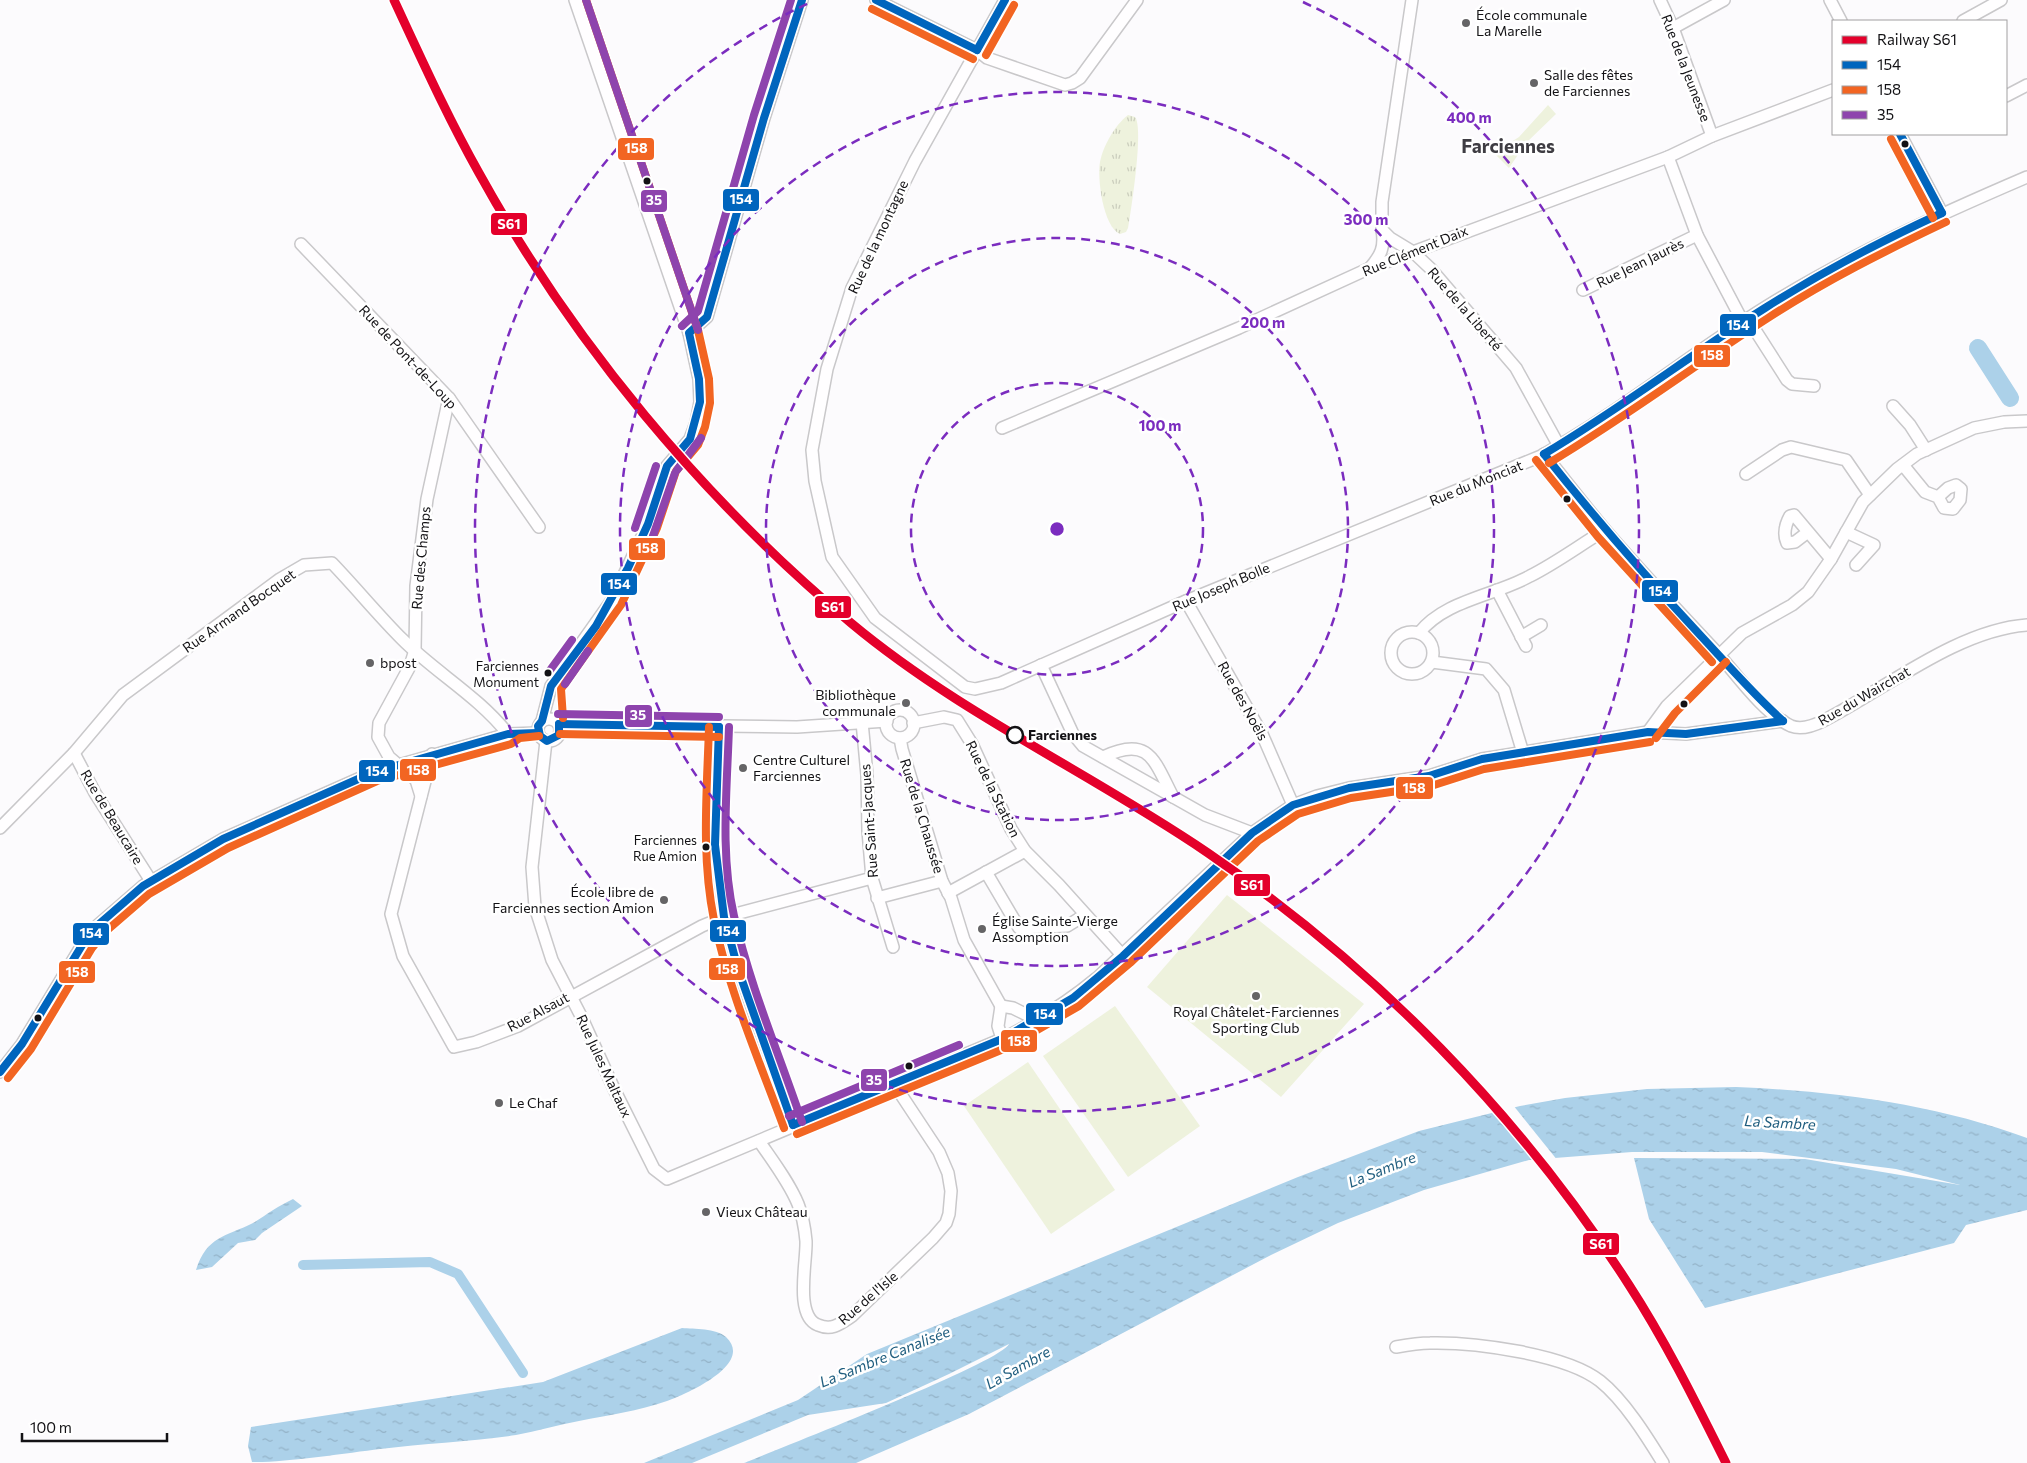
<svg xmlns="http://www.w3.org/2000/svg" width="2027" height="1463" viewBox="0 0 2027 1463" font-family="Commissioner,sans-serif">
<style>
.grass{fill:url(#grass-tufts)}
.park{fill:#eef2dd}
.water{fill:url(#water-ripples)}
.pier{fill:#fcfbfd}
.lines{fill:none;stroke-linecap:round;stroke-linejoin:round}
.canal{stroke:#acd1e9;stroke-width:10}
.river{stroke:#acd1e9;stroke-width:18}
.minor-casing{stroke:#c9c8ca;stroke-width:14}
.minor{stroke:#fffeff;stroke-width:11}
.bus-1-casing{stroke:#fff;stroke-width:11}
.bus-2-casing{stroke:#fff;stroke-width:11}
.bus-3-casing{stroke:#fff;stroke-width:11}
.bus-1{stroke:#0065bd;stroke-width:8}
.bus-2{stroke:#f26522;stroke-width:8}
.bus-3{stroke:#8e44ad;stroke-width:8}
.rail-1-casing{stroke:#fff;stroke-width:12}
.rail-1{stroke:#e4002b;stroke-width:9}
.ring{fill:none;stroke:#7b2cbf;stroke-width:2.5;stroke-dasharray:9 6}
.poi-dot{fill:#656466;stroke:#fff;stroke-width:2}
.bus-dot{fill:#131215;stroke:#fff;stroke-width:2}
.stop-dot{fill:#fff;stroke:#131215;stroke-width:2.5}
.labels{text-anchor:middle;stroke-width:5;stroke-linejoin:round;paint-order:stroke}
.bus-label{font-size:13px;fill:#131215;stroke:#fff;text-anchor:end}
.poi-label{font-size:14px;fill:#131215;stroke:#fff;text-anchor:start}
.street-label{font-size:14px;fill:#131215;stroke:#fff}
.stop-label{font-size:14px;font-weight:bold;fill:#131215;stroke:#fff;text-anchor:start}
.water-label{font-size:15px;font-style:italic;fill:#205e7f;stroke:#fff}
.district-label{font-size:19px;font-weight:bold;fill:#3f3d43;stroke:#fff}
.centre{fill:#7b2cbf;stroke:#fff;stroke-width:2.5}
.ring-label{font-size:15px;text-anchor:middle;font-weight:bold;fill:#7b2cbf;stroke:#fff;stroke-width:5;stroke-linejoin:round;paint-order:stroke}
.line-badge{stroke:#fff;stroke-width:2}
.badge-label{font-size:14px;text-anchor:middle;font-weight:bold;fill:#fff}
</style>
<defs>
<pattern id="grass-tufts" width="24" height="20" patternUnits="userSpaceOnUse" patternTransform="scale(1.25)"><rect width="24" height="20" fill="#eef2dd"/><path d="M3 7l-1-3M5 7V3M7 7l1-3M15 17l-1-3M17 17v-4M19 17l1-3" fill="none" stroke="#cbcebd"/></pattern>
<pattern id="water-ripples" width="26" height="14" patternUnits="userSpaceOnUse" patternTransform="scale(1.25)"><rect width="26" height="14" fill="#acd1e9"/><path d="M2 4q2-2 4 0t4 0M15 11q2-2 4 0t4 0" fill="none" stroke="#93b2c7"/></pattern>
</defs>
<rect width="100%" height="100%" fill="#fcfbfd"/>
<path class="grass" d="M1128 115 1135 117C1144 128 1131 210 1128 228L1126 232 1120 234C1103 227 1097 178 1100 162 1103 146 1115 125 1128 115Z"/>
<g class="park">
<polygon points="1548,105 1556,114 1526,143 1509,168 1494,153 1519,137"/>
<polygon points="1227,895 1364,1004 1281,1097 1147,987"/>
<polygon points="1115,1006 1200,1126 1128,1177 1043,1056"/>
<polygon points="1028,1062 1115,1190 1051,1234 964,1106"/>
</g>
<g class="water">
<path d="M1736 1087C1834 1091 1935 1104 2027 1138V1210L1966 1225 1954 1243 1705 1308 1649 1219 1634 1158 1805 1159 1960 1185 1896 1169 1762 1152H1632L1529 1160 1424 1190 1338 1223 1271 1255 969 1414 856 1463H744C780 1448 1000 1363 1009 1344L949 1374 886 1403 808 1415 692 1463H644L798 1400 867 1354 1298 1177 1419 1131 1520 1106 1565 1098 1647 1089Z"/>
<path d="M293 1199 302 1206 262 1233 255 1240 238 1243 212 1267 196 1270C207 1236 225 1237 253 1223 266 1215 278 1206 293 1199Z"/>
<path d="M682 1328C694 1329 716 1328 726 1337 755 1364 686 1394 667 1401 638 1411 609 1415 579 1421 558 1425 537 1431 516 1435 471 1442 425 1443 380 1449 348 1453 281 1463 252 1462L248 1446 251 1427 543 1382Z"/>
</g>
<polygon class="pier" points="1513,1105 1558,1161 1534,1162 1492,1110"/>
<g class="lines">
<polyline class="canal" points="303,1265 430,1262 458,1274 523,1373"/>
<polyline class="river" points="1978,348 2010,398"/>
<defs>
<g id="minor">
<polyline points="876,0 977,50 987,58 1065,85 1072,83 1080,78 1137,0"/>
<path d="M1005 0 915 161 852 288 827 369 812 450 815 481 832 557 875 618 965 687 975 689 1001 683 1186 601 1541 456C1620 412 1689 355 1766 307 1850 255 1936 216 2027 177"/>
<polyline points="1412,0 1382,202 1382,230 1390,238 1413,252 1431,269 1516,368 1559,446"/>
<polyline points="1660,0 1673,28 1712,136"/>
<polyline points="1830,0 1841,21"/>
<polyline points="1963,21 2001,0"/>
<polyline points="1673,28 1724,0"/>
<polyline points="2006,96 2027,85"/>
<polyline points="1900,134 1942,213"/>
<polyline points="1668,157 1697,235 1743,322"/>
<polyline points="301,244 449,398 539,527"/>
<path d="M1370 268C1381 255 1385 247 1382 230"/>
<polyline points="1583,290 1697,235"/>
<polyline points="1748,319 1787,380 1792,384 1814,386"/>
<polyline points="689,333 707,317 764,118 802,0"/>
<polyline points="1893,406 1910,425 1926,450"/>
<polyline points="1002,428 1239,328 1370,268 1668,157 1712,136 1833,90"/>
<path d="M1544 454C1565 480 1585 506 1606 531 1643 574 1682 615 1721 657 1739 678 1765 714 1791 726 1801 730 1813 726 1823 721 1884 690 1957 630 2027 625"/>
<polyline points="1903,465 1925,492 1938,497 1944,508 1953,509 1960,500 1961,489 1956,485 1948,488 1938,497"/>
<polyline points="1746,474 1782,450 1791,447 1846,460 1870,495"/>
<path d="M1808 532 1795 542 1787 543C1783 534 1785 525 1790 516L1794 515 1831 559"/>
<polyline points="1846,532 1874,545 1856,565"/>
<polyline points="1497,590 1526,646"/>
<polyline points="1186,601 1262,734 1293,805"/>
<circle cx="1412" cy="653" r="21"/>
<path d="M1419 633C1445 600 1494 596 1530 576 1556 563 1580 545 1605 530"/>
<polyline points="1521,637 1541,625"/>
<polyline points="1432,662 1486,669 1504,690 1523,753"/>
<polyline points="1041,665 1073,734 1083,746 1205,815 1252,833"/>
<circle cx="900" cy="724" r="14"/>
<circle cx="549" cy="730" r="11"/>
<polyline points="542,721 551,686 612,600 648,524 667,466 690,439 696,423 700,402 699,379 689,333 575,0"/>
<polyline points="862,722 867,775 868,831 872,878 893,947"/>
<polyline points="913,723 944,717 957,720 972,744 1011,829 1025,851 1059,885 1123,956"/>
<polyline points="559,724 797,727 887,721"/>
<polyline points="719,727 715,845 724,917 738,969 793,1125"/>
<polyline points="1648,732 1667,706 1742,633 1792,605 1808,592 1831,559 1863,502 1897,469 1917,454 1974,428 2004,422 2027,421"/>
<polyline points="900,738 902,749 942,881 951,898 964,940 1001,1006"/>
<path d="M546 741 532 867 535 907 552 960 581 1016 615 1091 654 1169 667 1179 1002 1039C1036 1022 1068 1002 1097 978L1252 833 1293 805 1317 796 1349 788 1429 776 1482 759 1648 732 1686 734 1783 721"/>
<polyline points="74,753 95,793 151,881"/>
<polyline points="432,754 391,914 403,956 454,1047 476,1042 518,1026 702,926 724,917 872,878"/>
<path d="M1103 757C1149 735 1154 760 1173 797"/>
<polyline points="421,796 416,780 389,757 378,737 379,723 410,666 415,650 416,586 427,499 449,398"/>
<path d="M0 828 74 753 123 695 280 579 304 565 332 563C356 588 378 615 402 639 436 673 478 696 508 734"/>
<polyline points="986,872 1019,928 1067,926 1085,915"/>
<polyline points="948,893 1025,851"/>
<polyline points="877,898 942,881"/>
<polyline points="1001,1006 1013,1008 1037,1020"/>
<polyline points="1001,1006 998,1026 1002,1039"/>
<polyline points="0,1072 22,1044 84,942 98,925 143,886 223,839 374,772 508,734 538,733"/>
<path d="M759 1141C772 1160 789 1182 798 1204 802 1214 805 1230 806 1241 807 1261 794 1316 818 1325 832 1331 840 1324 852 1316L933 1238 946 1223 949 1214 951 1191 948 1173 939 1152 894 1084"/>
<path d="M1396 1347C1407 1345 1419 1343 1430 1343 1474 1342 1566 1354 1600 1381 1624 1400 1647 1437 1663 1463"/>
</g>
</defs>
<use href="#minor" class="minor-casing"/>
<use href="#minor" class="minor"/>
<defs>
<g id="bus-1">
<polyline points="876,0 977,50"/>
<polyline points="977,50 1005,0"/>
<polyline points="1900,134 1942,213"/>
<path d="M1544 454C1620 409 1690 355 1765 308 1822 272 1881 241 1942 213"/>
<path d="M1544 454C1594 517 1646 577 1701 636 1728 665 1754 695 1783 721"/>
<polyline points="559,724 559,735 547,741 540,736 538,726 542,721 551,686 596,626 628,568 648,524 667,466 690,439 700,402 699,379 689,333 707,317 764,118 802,0"/>
<polyline points="559,724 719,727"/>
<polyline points="719,727 715,845 724,917 738,969 793,1125"/>
<polyline points="0,1072 22,1044 84,942 98,925 143,886 223,839 374,772 508,734 538,733"/>
<polyline points="793,1125 1002,1039 1073,998 1123,956 1252,833 1293,805 1349,788 1429,776 1482,759 1648,732 1686,734 1783,721"/>
</g>
<g id="bus-2">
<polyline points="872,9 973,59"/>
<polyline points="986,55 1014,5"/>
<polyline points="1891,139 1933,218"/>
<polyline points="1536,460 1598,537 1712,662"/>
<path d="M1549 463C1625 418 1695 365 1768 318 1825 281 1885 251 1946 222"/>
<polyline points="563,718 561,689 621,605 657,528 676,471 698,445 705,427 710,403 709,379 698,330 586,0"/>
<path d="M709 727C707 791 701 856 714 920 729 991 759 1060 784 1128"/>
<polyline points="560,734 719,737"/>
<polyline points="1656,738 1675,713 1726,662"/>
<polyline points="8,1078 31,1049 92,948 105,932 149,894 228,848 377,781 511,744 520,738 539,736"/>
<polyline points="797,1134 1006,1048 1079,1006 1130,963 1258,841 1298,814 1351,798 1431,786 1484,769 1650,742"/>
</g>
<g id="bus-3">
<polyline points="586,0 698,330"/>
<polyline points="682,326 698,311 754,115 791,0"/>
<polyline points="677,470 701,438"/>
<polyline points="635,528 656,466"/>
<polyline points="653,536 675,473"/>
<polyline points="548,673 572,640"/>
<polyline points="565,684 588,651"/>
<polyline points="558,714 719,717"/>
<path d="M729 727C727 790 720 855 734 916 750 986 779 1054 802 1122"/>
<polyline points="789,1116 959,1045"/>
</g>
</defs>
<use href="#bus-1" class="bus-1-casing"/>
<use href="#bus-2" class="bus-2-casing"/>
<use href="#bus-3" class="bus-3-casing"/>
<use href="#bus-1" class="bus-1"/>
<use href="#bus-2" class="bus-2"/>
<use href="#bus-3" class="bus-3"/>
<defs>
<path id="rail-1" d="M394 0C421 58 447 116 479 173 573 343 702 498 851 623 960 714 1091 773 1208 853 1375 967 1520 1115 1629 1285 1666 1342 1696 1403 1726 1463"/>
</defs>
<use href="#rail-1" class="rail-1-casing"/>
<use href="#rail-1" class="rail-1"/>
</g>
<g class="ring">
<circle cx="1057" cy="529" r="146"/>
<circle cx="1057" cy="529" r="291"/>
<circle cx="1057" cy="529" r="437"/>
<path d="M1303 2A582 582 0 1 1 811 2"/>
</g>
<g class="poi-dot">
<circle cx="1466" cy="23" r="5"/>
<circle cx="1534" cy="83" r="5"/>
<circle cx="370" cy="663" r="5"/>
<circle cx="906" cy="703" r="5"/>
<circle cx="743" cy="768" r="5"/>
<circle cx="664" cy="900" r="5"/>
<circle cx="982" cy="929" r="5"/>
<circle cx="1256" cy="996" r="5"/>
<circle cx="499" cy="1103" r="5"/>
<circle cx="706" cy="1212" r="5"/>
</g>
<g class="bus-dot">
<circle cx="1905" cy="144" r="4.5"/>
<circle cx="647" cy="181" r="4.5"/>
<circle cx="1567" cy="499" r="4.5"/>
<circle cx="548" cy="673" r="4.5"/>
<circle cx="1684" cy="704" r="4.5"/>
<circle cx="706" cy="847" r="4.5"/>
<circle cx="38" cy="1018" r="4.5"/>
<circle cx="909" cy="1066" r="4.5"/>
</g>
<circle class="stop-dot" cx="1015" cy="735" r="8"/>
<g class="labels">
<g class="bus-label">
<text x="539" y="671">Farciennes<tspan x="539" dy="16">Monument</tspan></text>
<text x="697" y="845">Farciennes<tspan x="697" dy="16">Rue Amion</tspan></text>
</g>
<g class="poi-label">
<text x="1476" y="20">École communale<tspan x="1476" dy="16">La Marelle</tspan></text>
<text x="1544" y="80">Salle des fêtes<tspan x="1544" dy="16">de Farciennes</tspan></text>
<text x="380" y="668">bpost</text>
<text x="896" y="700" text-anchor="end">Bibliothèque<tspan x="896" dy="16">communale</tspan></text>
<text x="753" y="765">Centre Culturel<tspan x="753" dy="16">Farciennes</tspan></text>
<text x="654" y="897" text-anchor="end">École libre de<tspan x="654" dy="16">Farciennes section Amion</tspan></text>
<text x="992" y="926">Église Sainte-Vierge<tspan x="992" dy="16">Assomption</tspan></text>
<text x="1256" y="1017" text-anchor="middle">Royal Châtelet-Farciennes<tspan x="1256" dy="16">Sporting Club</tspan></text>
<text x="509" y="1108">Le Chaf</text>
<text x="716" y="1217">Vieux Château</text>
</g>
<g class="street-label">
<text transform="translate(1686 68) rotate(69)" y="5">Rue de la Jeunesse</text>
<text transform="translate(878 237) rotate(-65)" y="5">Rue de la montagne</text>
<text transform="translate(1415 251) rotate(-22)" y="5">Rue Clément Daix</text>
<text transform="translate(1640 263) rotate(-26)" y="5">Rue Jean Jaurès</text>
<text transform="translate(1465 309) rotate(49)" y="5">Rue de la Liberté</text>
<text transform="translate(408 357) rotate(47)" y="5">Rue de Pont-de-Loup</text>
<text transform="translate(1476 483) rotate(-22)" y="5">Rue du Monciat</text>
<text transform="translate(421 558) rotate(-85)" y="5">Rue des Champs</text>
<text transform="translate(1221 587) rotate(-23)" y="5">Rue Joseph Bolle</text>
<text transform="translate(239 611) rotate(-35)" y="5">Rue Armand Bocquet</text>
<text transform="translate(1864 696) rotate(-30)" y="5">Rue du Wairchat</text>
<text transform="translate(1243 701) rotate(61)" y="5">Rue des Noëls</text>
<text transform="translate(993 789) rotate(64)" y="5">Rue de la Station</text>
<text transform="translate(922 816) rotate(73)" y="5">Rue de la Chaussée</text>
<text transform="translate(112 817) rotate(59)" y="5">Rue de Beaucaire</text>
<text transform="translate(869 821) rotate(-94)" y="5">Rue Saint-Jacques</text>
<text transform="translate(538 1012) rotate(-28)" y="5">Rue Alsaut</text>
<text transform="translate(604 1066) rotate(65)" y="5">Rue Jules Maltaux</text>
<text transform="translate(868 1298) rotate(-41)" y="5">Rue de l'Isle</text>
</g>
<g class="stop-label">
<text x="1028" y="740">Farciennes</text>
</g>
<g class="water-label">
<text transform="translate(1780 1123) rotate(3)" y="5">La Sambre</text>
<text transform="translate(1382 1170) rotate(-22)" y="5">La Sambre</text>
<text transform="translate(885 1357) rotate(-22)" y="5">La Sambre Canalisée</text>
<text transform="translate(1018 1368) rotate(-29)" y="5">La Sambre</text>
</g>
<g class="district-label">
<text x="1508" y="153">Farciennes</text>
</g>
</g>
<circle cx="1057" cy="529" r="8" class="centre"/>
<g class="ring-label">
<text x="1469" y="123">400 m</text>
<text x="1366" y="225">300 m</text>
<text x="1263" y="328">200 m</text>
<text x="1160" y="431">100 m</text>
</g>
<g class="line-badge">
<rect x="617" y="137" width="38" height="24" rx="5" fill="#f26522"/>
<rect x="722" y="188" width="38" height="24" rx="5" fill="#0065bd"/>
<rect x="640" y="189" width="28" height="24" rx="5" fill="#8e44ad"/>
<rect x="490" y="212" width="38" height="24" rx="5" fill="#e4002b"/>
<rect x="1719" y="313" width="38" height="24" rx="5" fill="#0065bd"/>
<rect x="1693" y="344" width="38" height="24" rx="5" fill="#f26522"/>
<rect x="628" y="537" width="38" height="24" rx="5" fill="#f26522"/>
<rect x="600" y="572" width="38" height="24" rx="5" fill="#0065bd"/>
<rect x="1641" y="579" width="38" height="24" rx="5" fill="#0065bd"/>
<rect x="814" y="595" width="38" height="24" rx="5" fill="#e4002b"/>
<rect x="624" y="704" width="29" height="24" rx="5" fill="#8e44ad"/>
<rect x="399" y="758" width="38" height="24" rx="5" fill="#f26522"/>
<rect x="358" y="759" width="38" height="24" rx="5" fill="#0065bd"/>
<rect x="1395" y="776" width="39" height="24" rx="5" fill="#f26522"/>
<rect x="1233" y="873" width="38" height="24" rx="5" fill="#e4002b"/>
<rect x="709" y="919" width="38" height="24" rx="5" fill="#0065bd"/>
<rect x="72" y="922" width="38" height="24" rx="5" fill="#0065bd"/>
<rect x="708" y="957" width="38" height="24" rx="5" fill="#f26522"/>
<rect x="58" y="960" width="38" height="24" rx="5" fill="#f26522"/>
<rect x="1025" y="1002" width="39" height="24" rx="5" fill="#0065bd"/>
<rect x="1000" y="1029" width="38" height="24" rx="5" fill="#f26522"/>
<rect x="860" y="1068" width="28" height="24" rx="5" fill="#8e44ad"/>
<rect x="1582" y="1232" width="38" height="24" rx="5" fill="#e4002b"/>
</g>
<g class="badge-label">
<text x="636" y="153">158</text>
<text x="741" y="204">154</text>
<text x="654" y="205">35</text>
<text x="509" y="229">S61</text>
<text x="1738" y="330">154</text>
<text x="1712" y="360">158</text>
<text x="647" y="553">158</text>
<text x="619" y="589">154</text>
<text x="1660" y="596">154</text>
<text x="833" y="612">S61</text>
<text x="638" y="720">35</text>
<text x="418" y="775">158</text>
<text x="377" y="776">154</text>
<text x="1414" y="793">158</text>
<text x="1252" y="890">S61</text>
<text x="728" y="936">154</text>
<text x="91" y="938">154</text>
<text x="727" y="974">158</text>
<text x="77" y="977">158</text>
<text x="1045" y="1019">154</text>
<text x="1019" y="1046">158</text>
<text x="874" y="1085">35</text>
<text x="1601" y="1249">S61</text>
</g>
<rect x="1832" y="20" width="175" height="115" fill="#ffffff" stroke="#a1a0a1"/>
<rect x="1842" y="36" width="25" height="8" fill="#e4002b" stroke="#a1a0a1"/>
<text x="1877" y="45" font-size="15" fill="#131215">Railway S61</text>
<rect x="1842" y="61" width="25" height="8" fill="#0065bd" stroke="#a1a0a1"/>
<text x="1877" y="70" font-size="15" fill="#131215">154</text>
<rect x="1842" y="86" width="25" height="8" fill="#f26522" stroke="#a1a0a1"/>
<text x="1877" y="95" font-size="15" fill="#131215">158</text>
<rect x="1842" y="111" width="25" height="8" fill="#8e44ad" stroke="#a1a0a1"/>
<text x="1877" y="120" font-size="15" fill="#131215">35</text>
<path d="M22 1433v8h145v-8" fill="none" stroke="#131215" stroke-width="2.5"/>
<text x="30" y="1433" font-size="15" fill="#131215" stroke="#ffffff" stroke-width="4" paint-order="stroke">100 m</text>
</svg>
